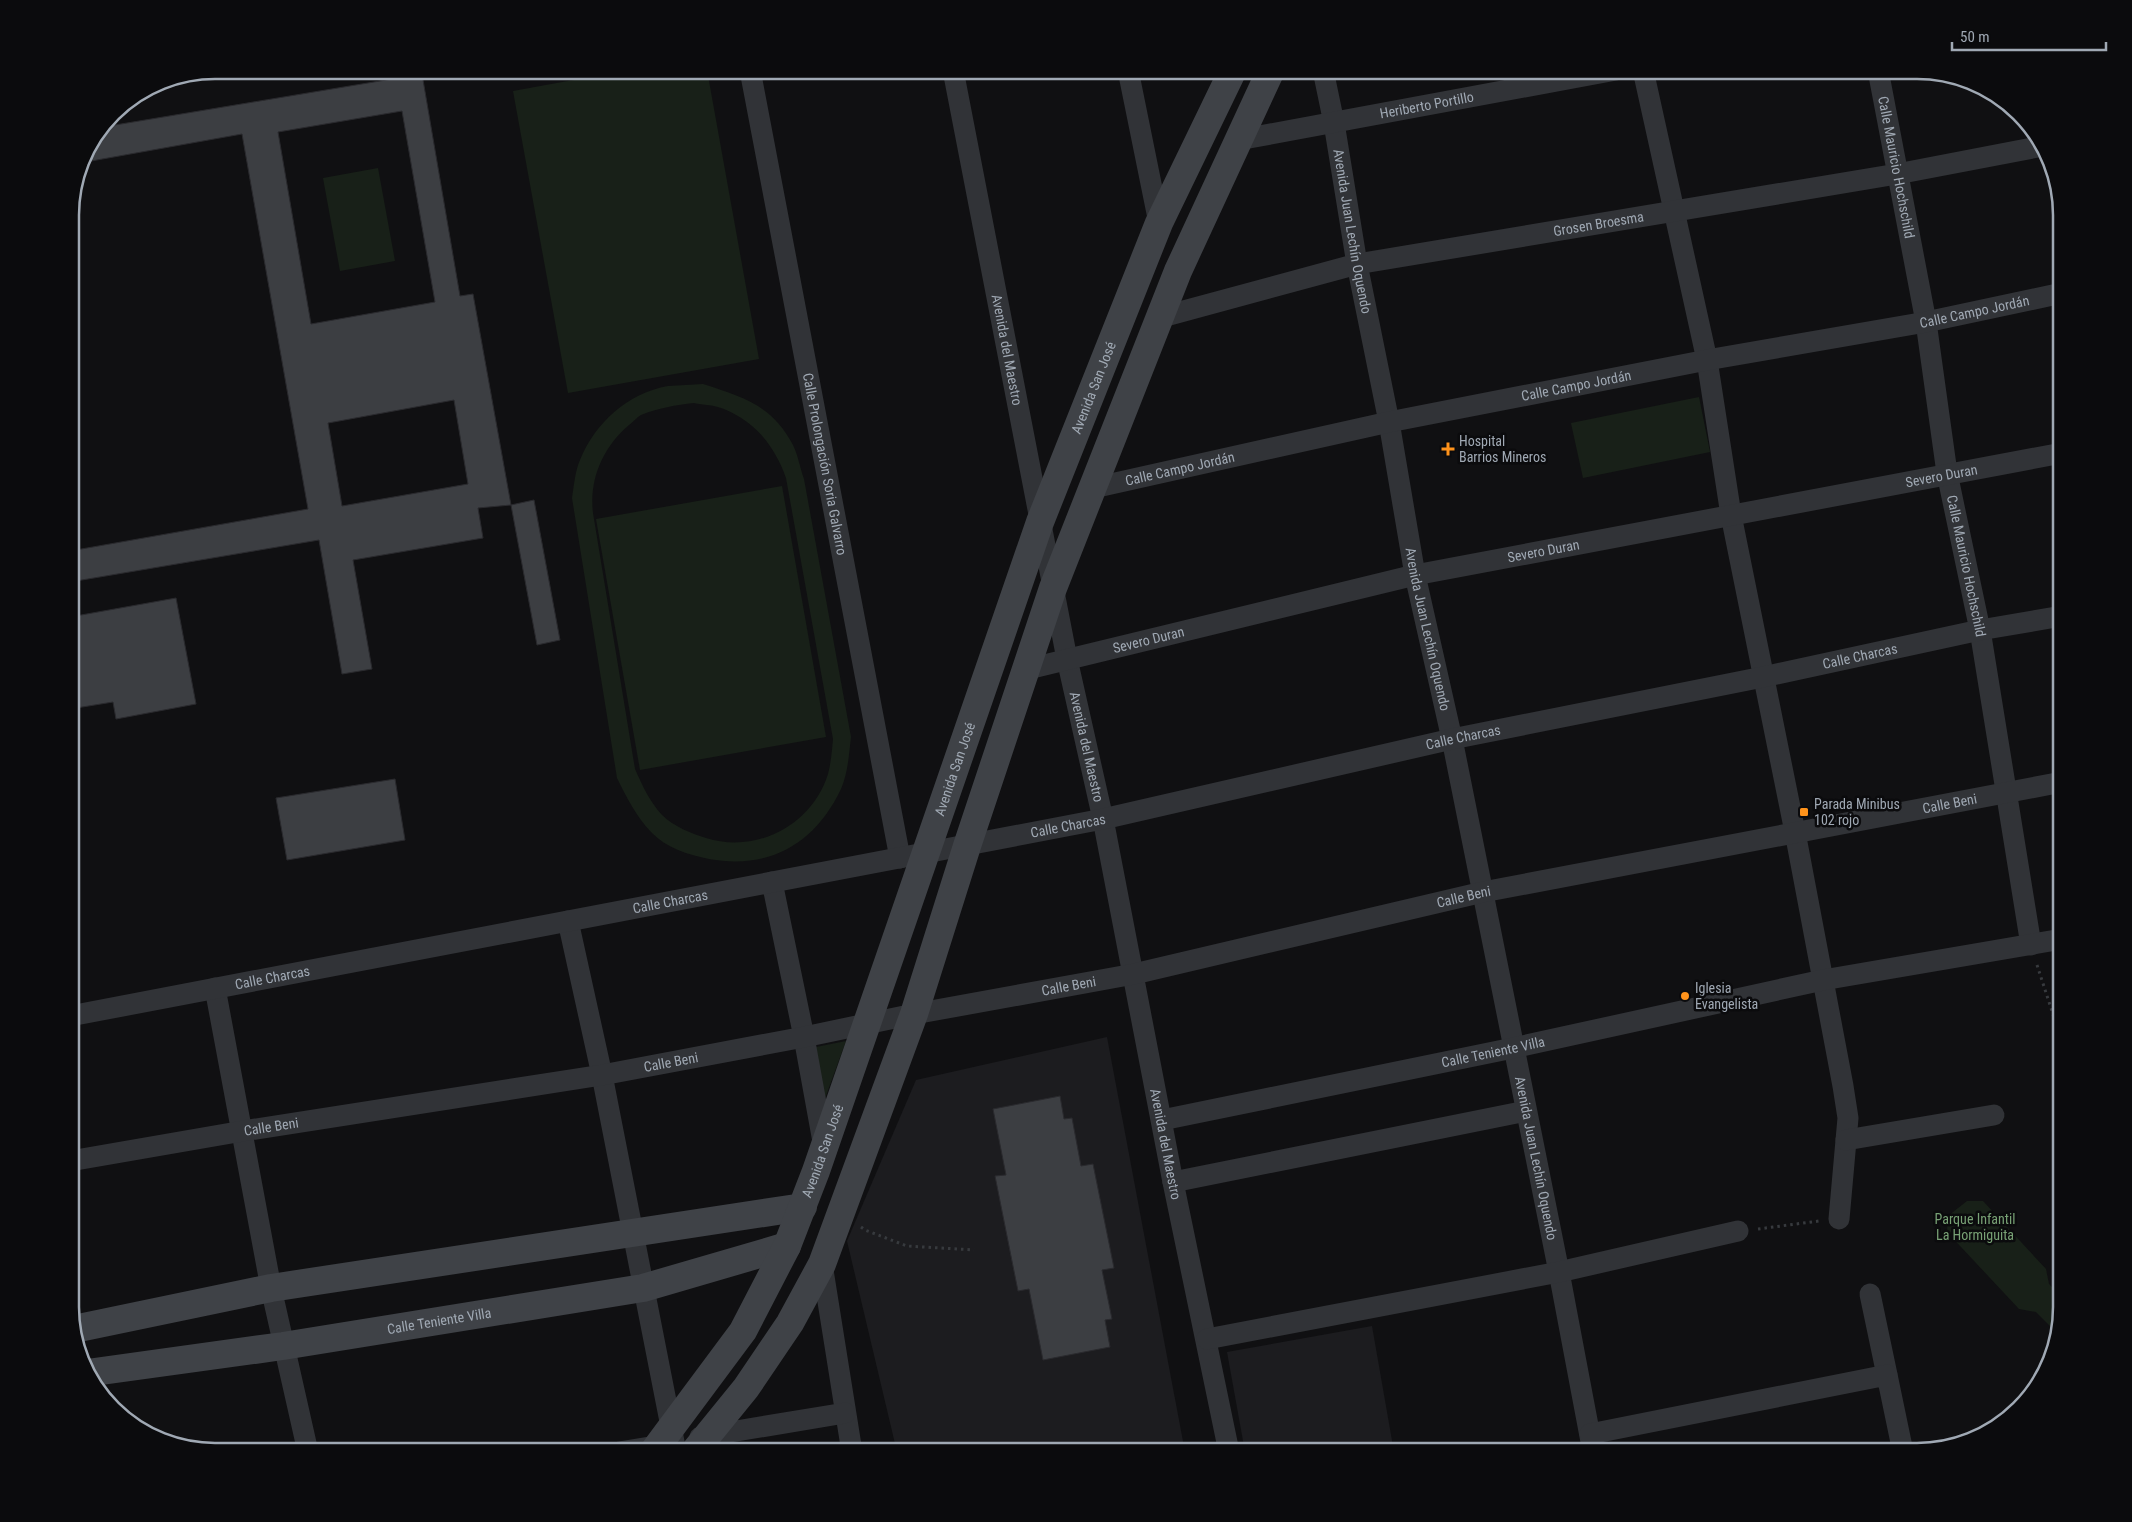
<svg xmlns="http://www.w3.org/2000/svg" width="2132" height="1522" viewBox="0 0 2132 1522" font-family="'Roboto Condensed',sans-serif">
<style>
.built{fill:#1c1c1f}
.green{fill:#182018;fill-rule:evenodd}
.building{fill:#3c3e42;stroke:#2a2a2e;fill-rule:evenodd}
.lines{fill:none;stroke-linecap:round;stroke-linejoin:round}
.path{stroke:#373a3e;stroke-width:3;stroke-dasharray:2.5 4;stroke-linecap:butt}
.street{stroke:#313337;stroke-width:21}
.secondary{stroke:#3f4247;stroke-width:28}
.poi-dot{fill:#ff931b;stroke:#0b0b0d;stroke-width:2}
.labels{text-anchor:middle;stroke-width:5;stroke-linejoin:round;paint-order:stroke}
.street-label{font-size:14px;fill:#a0a9b4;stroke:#0b0b0d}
.poi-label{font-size:14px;fill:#a0a9b4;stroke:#0b0b0d;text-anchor:start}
.park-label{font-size:14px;fill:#78a175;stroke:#0b0b0d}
.rim{fill:none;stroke:#a0a9b4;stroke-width:2.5}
</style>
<rect width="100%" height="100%" fill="#101012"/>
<g class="built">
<polygon points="1107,1037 1185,1452 897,1452 847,1241 916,1080"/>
<polygon points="1372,1326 1394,1452 1245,1452 1227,1352"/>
</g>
<g class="green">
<polygon points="628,70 707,70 759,359 568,393 513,91"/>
<polygon points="378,168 395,261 340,271 323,178"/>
<path d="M703 384C743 397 772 405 793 445 798 455 800 468 804 479L851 737C849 754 848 773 841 789 815 844 769 870 709 859 689 855 666 848 651 832 636 816 627 798 617 778L572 498C574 486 575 471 580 460 595 423 628 393 668 386 680 385 692 385 703 384ZM694 403C703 405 715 405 724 409 756 422 775 447 786 478L833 739C832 750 831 763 828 774 812 825 757 854 706 838 692 834 673 826 662 815 650 802 642 785 635 769L593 513C589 479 603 447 629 425 633 422 637 417 641 415 658 408 676 405 694 403Z"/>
<polygon points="1699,397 1710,452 1583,478 1571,423"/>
<polygon points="782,486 826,737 640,770 596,519"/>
<polygon points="846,1041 824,1101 816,1047"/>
<polygon points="1967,1201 1983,1201 2046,1269 2049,1284 2062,1297 2058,1334 2036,1312 2019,1309 1947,1232 1948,1216"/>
</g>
<g class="building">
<path d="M422 74 460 296 473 294 511 505 478 508 483 538 353 560 372 669 342 674 319 540 70 582V551L308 509 242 134 80 163 103 127ZM402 111 435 302 311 324 278 132ZM454 400 468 484 342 506 328 423Z"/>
<polygon points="534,500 560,640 537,645 511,505"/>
<polygon points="176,598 196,704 116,719 113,702 70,709 70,617"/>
<polygon points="395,779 405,840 287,860 276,798"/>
<polygon points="1060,1096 1064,1119 1072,1118 1081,1166 1093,1164 1114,1268 1102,1270 1112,1319 1105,1320 1110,1347 1043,1360 1029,1289 1018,1291 995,1176 1006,1175 993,1109"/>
</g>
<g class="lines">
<g class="path">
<polyline points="2037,965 2062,1042"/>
<polyline points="861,1227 865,1230 907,1246 974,1250"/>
<polyline points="1758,1229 1819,1221"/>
</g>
<g class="street">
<path id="s1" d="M750 70 900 858"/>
<path id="s2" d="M953 70 1067 659 1103 819 1173 1182 1229 1452"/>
<polyline points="1128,70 1159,223"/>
<path id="s3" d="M1323 70 1334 123 1357 264 1389 422 1415 575 1452 739 1559 1272 1593 1452"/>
<polyline points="1643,70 1707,360 1731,515 1795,832 1843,1086 1848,1118 1839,1219"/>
<path id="s4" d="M1878 70 1926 322 1947 473 1980 630 2031 945"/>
<path id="s5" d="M1238 140 1616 70"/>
<path id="s6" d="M1158 318 1357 264 1897 174 2043 146"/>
<path id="s7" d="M1093 488 1389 422 1707 360 1926 322 2062 293"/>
<path id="s8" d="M1028 669 1415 575 2062 453"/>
<polyline points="772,882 804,1037 824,1147"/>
<polyline points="568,921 602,1075 676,1452"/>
<polyline points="215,988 271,1288 308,1452"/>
<path id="s9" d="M70 1016 1103 819 1452 739 1763 677 1980 630 2062 616"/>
<path id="s10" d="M1162 1120 1513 1048 1823 980 2062 939"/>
<polyline points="1846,1140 1994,1115"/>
<path id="s11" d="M70 1161 243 1131 602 1075 804 1037 914 1014 1134 974 1483 892 2062 782"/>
<polyline points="1173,1182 1526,1111"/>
<polyline points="822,1264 852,1452"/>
<polyline points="1870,1294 1887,1375"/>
<polyline points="1207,1339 1559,1272 1738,1231"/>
<polyline points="1590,1434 1887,1375 1903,1452"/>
<polyline points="700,1437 845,1413"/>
<polyline points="619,1452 668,1444"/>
</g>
<g class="secondary">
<polyline points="74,1329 271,1288 803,1207"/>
<path id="s12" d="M87 1373 283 1346 643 1288 787 1246"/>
<path id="s13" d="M653 1452 743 1331 787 1246 816 1171 1040 522 1159 223 1233 70"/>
<polyline points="694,1452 746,1388 790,1323 822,1264 914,1014 967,846 1053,588 1178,271 1271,70"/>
</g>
</g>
<g class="poi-dot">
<path d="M1445.5 441.5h5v5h5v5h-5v5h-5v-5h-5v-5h5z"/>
<rect x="1799" y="807" width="10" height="10" rx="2.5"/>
<circle cx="1685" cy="996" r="5"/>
</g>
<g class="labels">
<g class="street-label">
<text dy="5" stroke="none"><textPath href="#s5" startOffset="192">Heriberto Portillo</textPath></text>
<text dy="5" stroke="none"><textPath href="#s4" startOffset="99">Calle Mauricio Hochschild</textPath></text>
<text dy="5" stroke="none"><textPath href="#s6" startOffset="451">Grosen Broesma</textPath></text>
<text dy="5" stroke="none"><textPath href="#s3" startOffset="164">Avenida Juan Lechín Oquendo</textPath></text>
<text dy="5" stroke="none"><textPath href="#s7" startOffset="899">Calle Campo Jordán</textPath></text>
<text dy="5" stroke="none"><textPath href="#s2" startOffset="285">Avenida del Maestro</textPath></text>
<text dy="5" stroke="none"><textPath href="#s7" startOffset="494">Calle Campo Jordán</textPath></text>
<text dy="5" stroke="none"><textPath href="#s13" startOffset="1158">Avenida San José</textPath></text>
<text dy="5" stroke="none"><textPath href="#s1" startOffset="401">Calle Prolongación Soria Galvarro</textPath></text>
<text dy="5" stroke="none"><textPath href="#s7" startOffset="89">Calle Campo Jordán</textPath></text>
<text dy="5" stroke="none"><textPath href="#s8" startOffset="934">Severo Duran</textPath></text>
<text dy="5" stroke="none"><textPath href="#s8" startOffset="529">Severo Duran</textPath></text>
<text dy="5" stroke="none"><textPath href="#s4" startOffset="504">Calle Mauricio Hochschild</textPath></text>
<text dy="5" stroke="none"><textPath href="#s3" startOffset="569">Avenida Juan Lechín Oquendo</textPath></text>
<text dy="5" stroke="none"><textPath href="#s8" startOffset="124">Severo Duran</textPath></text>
<text dy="5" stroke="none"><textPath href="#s9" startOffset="1826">Calle Charcas</textPath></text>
<text dy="5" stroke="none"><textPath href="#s9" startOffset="1421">Calle Charcas</textPath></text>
<text dy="5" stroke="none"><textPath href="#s2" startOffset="690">Avenida del Maestro</textPath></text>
<text dy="5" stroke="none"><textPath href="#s13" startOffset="752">Avenida San José</textPath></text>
<text dy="5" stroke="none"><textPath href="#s11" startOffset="1914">Calle Beni</textPath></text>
<text dy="5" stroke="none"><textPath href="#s9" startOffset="1016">Calle Charcas</textPath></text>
<text dy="5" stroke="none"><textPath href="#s11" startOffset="1419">Calle Beni</textPath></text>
<text dy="5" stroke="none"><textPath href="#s9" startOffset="611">Calle Charcas</textPath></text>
<text dy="5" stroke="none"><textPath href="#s9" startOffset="206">Calle Charcas</textPath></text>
<text dy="5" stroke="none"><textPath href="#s11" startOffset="1014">Calle Beni</textPath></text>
<text dy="5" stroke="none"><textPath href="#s10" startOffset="338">Calle Teniente Villa</textPath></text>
<text dy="5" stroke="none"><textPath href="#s11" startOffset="609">Calle Beni</textPath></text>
<text dy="5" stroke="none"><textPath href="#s11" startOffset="204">Calle Beni</textPath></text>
<text dy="5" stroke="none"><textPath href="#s2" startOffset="1095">Avenida del Maestro</textPath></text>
<text dy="5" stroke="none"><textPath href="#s13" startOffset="348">Avenida San José</textPath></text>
<text dy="5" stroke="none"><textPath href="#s3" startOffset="1109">Avenida Juan Lechín Oquendo</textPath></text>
<text dy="5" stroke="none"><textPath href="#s12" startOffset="356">Calle Teniente Villa</textPath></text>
</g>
<g class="poi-label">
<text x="1459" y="446">Hospital<tspan x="1459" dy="16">Barrios Mineros</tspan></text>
<text x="1814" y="809">Parada Minibus<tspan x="1814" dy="16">102 rojo</tspan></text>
<text x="1695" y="993">Iglesia<tspan x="1695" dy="16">Evangelista</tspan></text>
</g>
<g class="park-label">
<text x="1975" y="1224">Parque Infantil<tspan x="1975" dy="16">La Hormiguita</tspan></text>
</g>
</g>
<path d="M0 0H2132V1522H0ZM215 79H1917A136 136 0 0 1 2053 215V1307A136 136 0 0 1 1917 1443H215A136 136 0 0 1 79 1307V215A136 136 0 0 1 215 79Z" fill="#0b0b0d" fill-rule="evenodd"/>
<path class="rim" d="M215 79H1917A136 136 0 0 1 2053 215V1307A136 136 0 0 1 1917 1443H215A136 136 0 0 1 79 1307V215A136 136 0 0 1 215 79Z"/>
<path d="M1952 42v8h154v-8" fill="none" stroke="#a0a9b4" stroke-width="2.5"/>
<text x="1960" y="42" font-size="15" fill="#a0a9b4" stroke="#0b0b0d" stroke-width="4" paint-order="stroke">50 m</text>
</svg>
